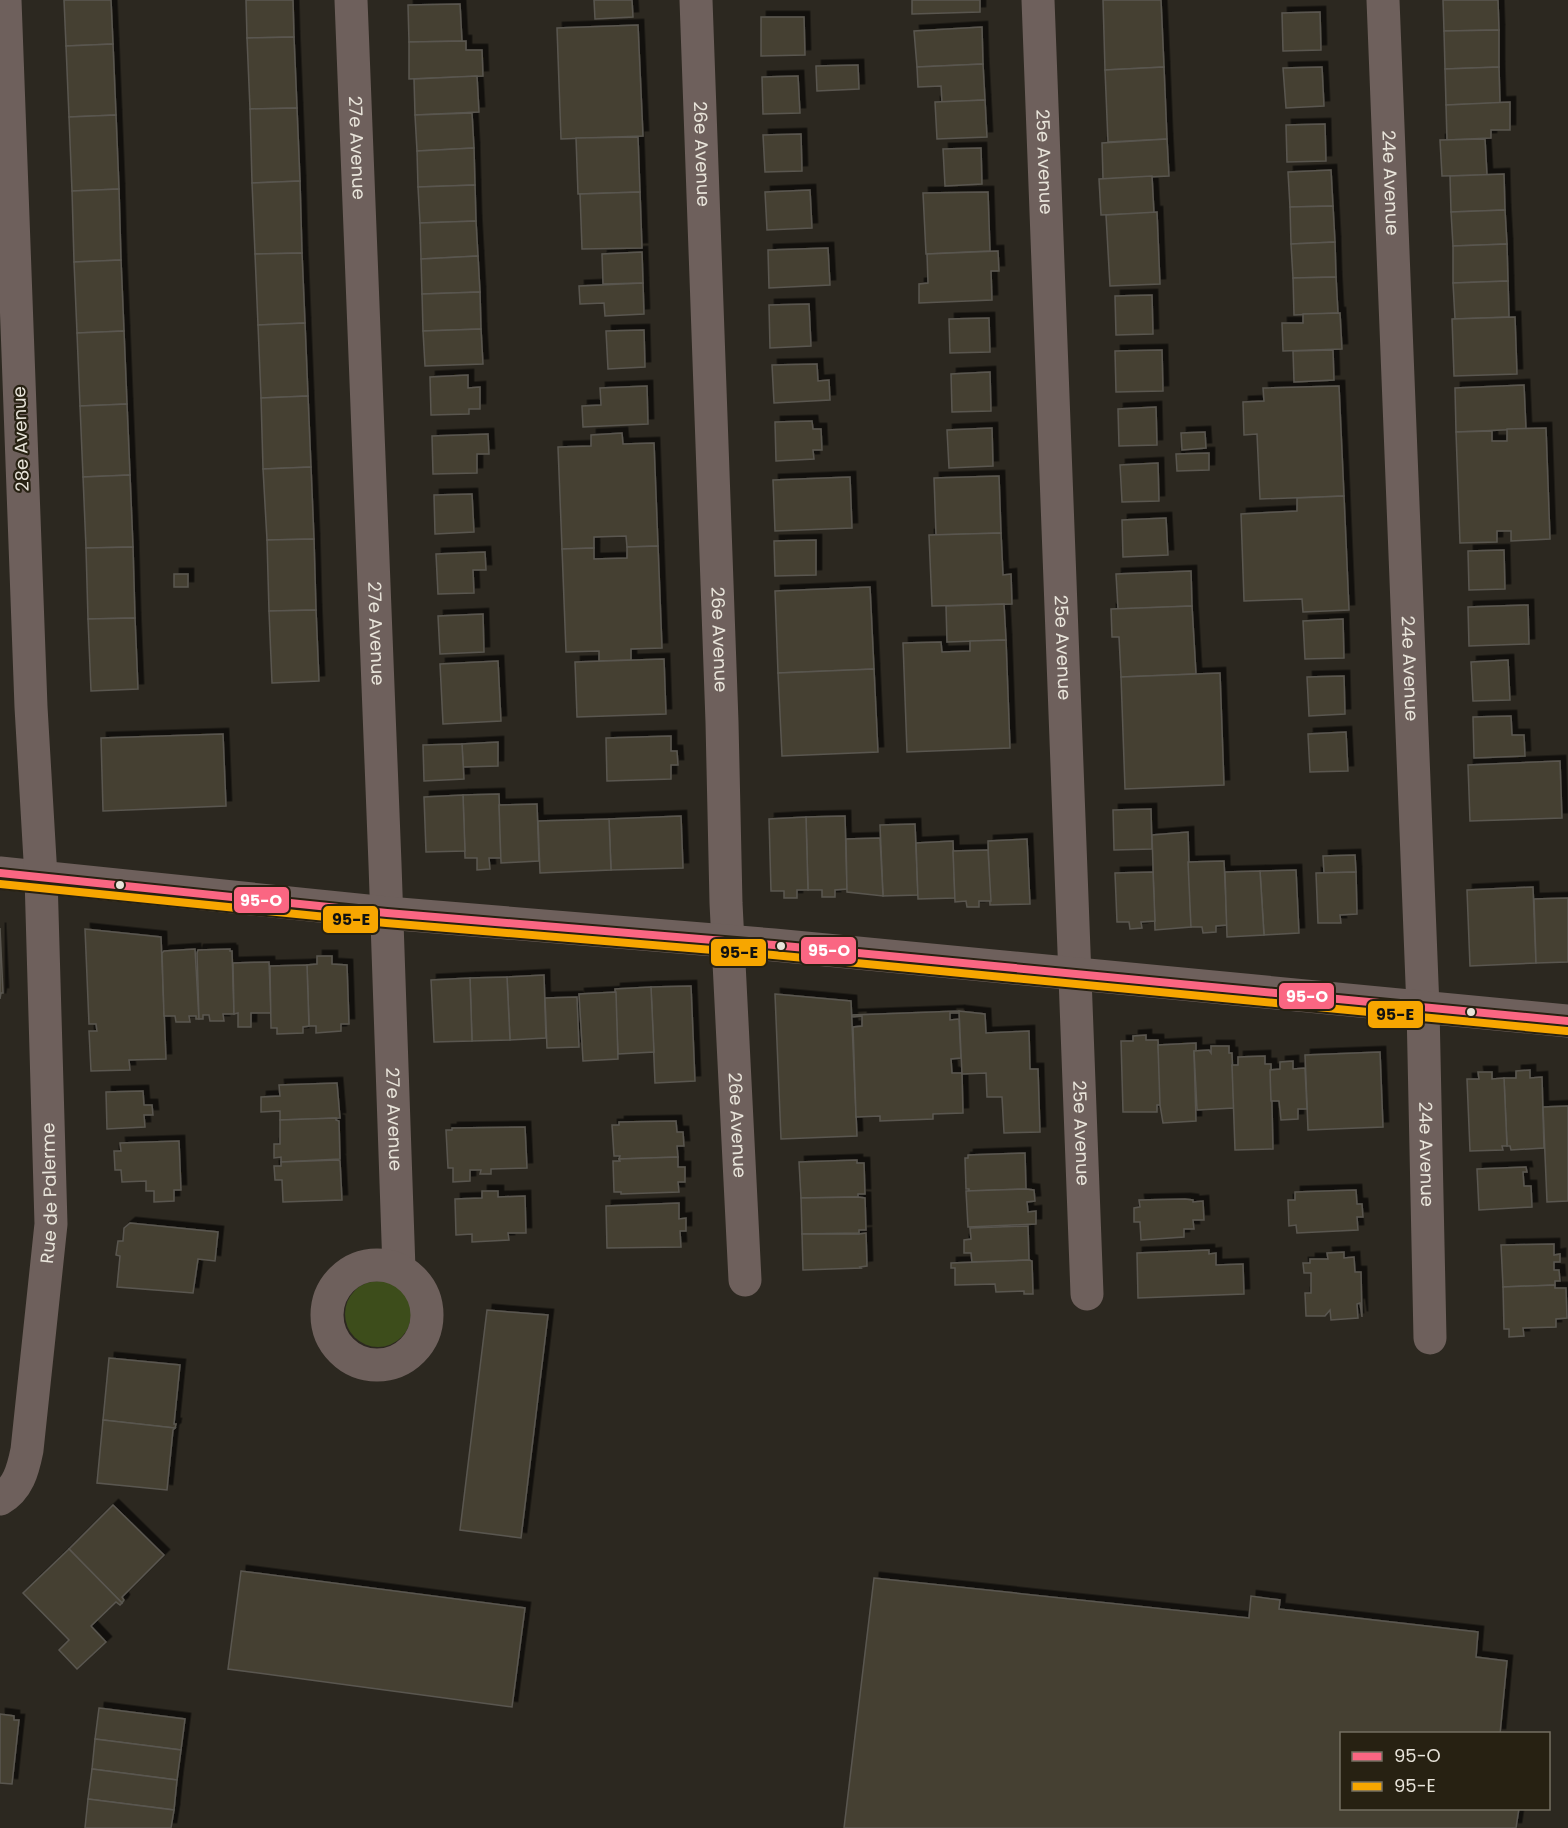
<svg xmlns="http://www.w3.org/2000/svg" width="1568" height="1828" viewBox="0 0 1568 1828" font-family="Poppins,sans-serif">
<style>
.green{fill:#3d4d1b}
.building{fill:#454033;stroke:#5a5750;stroke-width:1.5;filter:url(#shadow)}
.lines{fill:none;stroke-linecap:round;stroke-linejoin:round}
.minor{stroke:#6e605c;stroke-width:33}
.bus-1-casing{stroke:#272112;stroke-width:12}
.bus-2-casing{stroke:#272112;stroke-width:12}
.bus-1{stroke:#fa6682;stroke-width:8}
.bus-2{stroke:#f7a600;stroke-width:8}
.bus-dot{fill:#e8e4da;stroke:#272112;stroke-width:2}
.labels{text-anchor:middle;stroke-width:4.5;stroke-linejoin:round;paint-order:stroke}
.street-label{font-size:18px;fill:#e8e4da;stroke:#272112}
.line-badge{stroke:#272112;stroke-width:2}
.badge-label{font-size:16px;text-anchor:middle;font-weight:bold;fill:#fff}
.pale-badge-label{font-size:16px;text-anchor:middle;font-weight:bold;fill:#111}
</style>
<defs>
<filter id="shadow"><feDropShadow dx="5.5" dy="-5.5" stdDeviation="0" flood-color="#0009"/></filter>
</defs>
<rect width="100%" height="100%" fill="#2c2820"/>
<circle class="green" cx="378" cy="1314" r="33"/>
<g class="building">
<polygon points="64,0 111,0 113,44 66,46"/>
<polygon points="246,0 293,0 294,37 247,38"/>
<polygon points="594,0 632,0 633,17 595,19"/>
<polygon points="912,0 980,0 980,12 912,14"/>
<polygon points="1103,0 1161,0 1164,67 1105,70"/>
<polygon points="1443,0 1498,0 1499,30 1444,31"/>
<polygon points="460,4 462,41 409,42 408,5"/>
<polygon points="1320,12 1321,50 1283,51 1282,13"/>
<polygon points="761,17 804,17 805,55 761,56"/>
<polygon points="638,25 643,136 561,139 557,28"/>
<polygon points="982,27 983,64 917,67 914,31"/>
<polygon points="1499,30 1499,67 1445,69 1444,31"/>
<polygon points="294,37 297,108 250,109 247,38"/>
<polygon points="466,41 466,50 482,50 483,76 409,79 409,42"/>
<polygon points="113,44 116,115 69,117 66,46"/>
<polygon points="983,64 985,100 942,102 941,86 918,87 917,67"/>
<polygon points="858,65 859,89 817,91 816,66"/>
<polygon points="1164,67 1167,139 1108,142 1105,70"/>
<polygon points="1322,67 1324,106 1286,108 1283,68"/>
<polygon points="1499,67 1500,103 1446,105 1445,69"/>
<polygon points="477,76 479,112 415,115 414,79"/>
<polygon points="798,76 800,113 763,114 762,77"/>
<polygon points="985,100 987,137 937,139 935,102"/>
<polygon points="1510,102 1510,130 1491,130 1491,138 1447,140 1446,105"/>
<polygon points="297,108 300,181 252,183 250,109"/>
<polygon points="472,113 474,148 417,151 415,115"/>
<polygon points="116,115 119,189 72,191 69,117"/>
<polygon points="1325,124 1326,161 1287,162 1286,125"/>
<polygon points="801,134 802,171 765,172 763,135"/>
<polygon points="638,137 640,192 578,194 576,138"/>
<polygon points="1167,139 1169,176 1103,179 1102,143"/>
<polygon points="1485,139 1487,175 1442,176 1440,140"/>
<polygon points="474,148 475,185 418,187 417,151"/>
<polygon points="981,148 982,184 945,186 943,149"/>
<polygon points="1331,170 1333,206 1290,207 1288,172"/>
<polygon points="1504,174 1505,210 1451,212 1450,176"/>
<polygon points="1152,176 1154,213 1101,215 1099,179"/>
<polygon points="300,181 302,253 255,254 252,183"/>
<polygon points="475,185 476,221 420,223 418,187"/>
<polygon points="119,189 121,260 74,262 72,191"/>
<polygon points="810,190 812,228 767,230 765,192"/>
<polygon points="640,192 642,248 582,249 580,194"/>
<polygon points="988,192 990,251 926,254 923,193"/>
<polygon points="1333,206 1335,242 1291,244 1290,207"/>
<polygon points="1505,210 1507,244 1453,246 1451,212"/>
<polygon points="1157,212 1160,284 1110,286 1106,215"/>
<polygon points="476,221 478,256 421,259 420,223"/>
<polygon points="1335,242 1336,277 1293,278 1291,244"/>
<polygon points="1507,244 1508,281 1453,283 1453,246"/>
<polygon points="828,248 830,285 769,288 768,250"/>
<polygon points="998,251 999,271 991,271 992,300 919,303 919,284 928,283 927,254"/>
<polygon points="642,252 643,283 603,284 602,254"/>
<polygon points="302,253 305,323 258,325 255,254"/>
<polygon points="478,256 480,292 422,294 421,259"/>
<polygon points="121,260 124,331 77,333 74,262"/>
<polygon points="1336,277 1338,313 1294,315 1293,278"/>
<polygon points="1508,281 1509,317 1455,319 1453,283"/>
<polygon points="643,283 644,314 605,316 604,303 580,304 579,286"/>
<polygon points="480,292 481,329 423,331 422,294"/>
<polygon points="1152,295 1153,334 1116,335 1115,296"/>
<polygon points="809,304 811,346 770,348 769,305"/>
<polygon points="1340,313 1342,349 1283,351 1282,323 1303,323 1303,314"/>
<polygon points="1515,317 1517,374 1454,376 1452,319"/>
<polygon points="989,318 990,352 950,353 949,319"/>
<polygon points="305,323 308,396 261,398 258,325"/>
<polygon points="481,329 483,364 425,366 423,331"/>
<polygon points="644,330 645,367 608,369 606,331"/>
<polygon points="124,331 127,404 80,406 77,333"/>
<polygon points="1162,350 1163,391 1116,392 1115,351"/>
<polygon points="1333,350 1334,380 1294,382 1293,351"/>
<polygon points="817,364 818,381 829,380 830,400 774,403 772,365"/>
<polygon points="990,372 991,411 952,412 951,374"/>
<polygon points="468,375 468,388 480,387 480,409 469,409 469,414 431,415 430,377"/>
<polygon points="1524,385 1526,429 1456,432 1455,388"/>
<polygon points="647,386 648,424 583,427 582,406 601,405 600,388"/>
<polygon points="1339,386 1344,496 1260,499 1257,434 1244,435 1243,402 1264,401 1263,388"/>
<polygon points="308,396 311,467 263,469 261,398"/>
<polygon points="127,404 130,475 83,477 80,406"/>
<polygon points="1156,407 1157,445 1119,446 1118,409"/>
<polygon points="812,421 813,429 821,429 822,450 813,450 814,459 776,461 775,422"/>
<polygon points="992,428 993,466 949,468 947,430"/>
<polygon points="1546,428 1550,539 1511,541 1511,531 1497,531 1497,542 1460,543 1456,432 1492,431 1492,441 1507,441 1507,429"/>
<polygon points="1205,432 1206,448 1182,450 1181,433"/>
<polygon points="622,433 623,444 654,443 658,546 627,547 626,536 594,537 594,548 562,549 558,447 591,446 591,435"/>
<polygon points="488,434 489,454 477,454 477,473 433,474 432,436"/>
<polygon points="1209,453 1209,470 1177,471 1176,454"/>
<polygon points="1158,463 1159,501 1122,502 1120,465"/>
<polygon points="311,467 314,539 267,540 263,469"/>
<polygon points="130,475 133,547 86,548 83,477"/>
<polygon points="999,476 1001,533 936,535 934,478"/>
<polygon points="850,477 852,528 775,531 773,480"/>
<polygon points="472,494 474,532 435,534 434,495"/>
<polygon points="1344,496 1349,610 1303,612 1302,599 1244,601 1241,514 1297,511 1297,498"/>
<polygon points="1166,518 1168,555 1123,557 1122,520"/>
<polygon points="1001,533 1003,575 1011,574 1012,604 932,606 929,535"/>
<polygon points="314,539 316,610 269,611 267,540"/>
<polygon points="816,540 816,575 775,576 774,541"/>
<polygon points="658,546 662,648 631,649 631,660 599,661 599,651 566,652 562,549 594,548 594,559 627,558 627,547"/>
<polygon points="133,547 135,618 88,619 86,548"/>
<polygon points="1504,550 1505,589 1469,590 1468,551"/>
<polygon points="485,552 486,570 473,570 474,593 438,594 436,554"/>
<polygon points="1191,571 1192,606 1118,609 1116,574"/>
<rect x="174" y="574" width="14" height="13"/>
<polygon points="870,587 874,669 778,673 775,591"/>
<polygon points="1004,604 1006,640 947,642 946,606"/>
<polygon points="1528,605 1529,644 1469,646 1468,607"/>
<polygon points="1192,606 1196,674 1121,677 1119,637 1112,637 1111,609"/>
<polygon points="316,610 319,681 272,683 269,611"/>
<polygon points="483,614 484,652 440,654 438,616"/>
<polygon points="135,618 138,689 91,691 88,619"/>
<polygon points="1343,619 1344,658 1305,659 1303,621"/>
<polygon points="1006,640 1010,748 907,752 903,643 941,642 942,652 970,651 970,641"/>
<polygon points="664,659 666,714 577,717 575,662"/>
<polygon points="1508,660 1510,700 1473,701 1471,662"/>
<polygon points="498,661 501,721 443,724 440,664"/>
<polygon points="874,669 878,752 782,756 778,673"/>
<polygon points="1220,673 1224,785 1125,789 1121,677"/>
<polygon points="1344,676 1345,714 1309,716 1307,677"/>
<polygon points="1511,716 1512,735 1524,735 1525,756 1474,758 1473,717"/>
<polygon points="1346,732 1348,771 1310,772 1308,734"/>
<polygon points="223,734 226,806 103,811 101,738"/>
<polygon points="671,736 671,751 677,751 678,765 671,765 671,779 607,781 606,738"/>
<polygon points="498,742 498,766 463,767 462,744"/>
<polygon points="462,744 464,779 424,781 423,745"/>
<polygon points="1560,761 1562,818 1470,821 1468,765"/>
<polygon points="499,794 501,858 489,858 490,869 477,870 477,858 465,858 463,795"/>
<polygon points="463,795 465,851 426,852 424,797"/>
<polygon points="537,804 539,861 501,863 499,805"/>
<polygon points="1151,809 1152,849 1114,850 1113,810"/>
<polygon points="681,816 683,868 611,870 609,819"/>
<polygon points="845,816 847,889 835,890 835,897 822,897 822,890 808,890 806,817"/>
<polygon points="806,817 808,890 797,890 797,898 784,898 784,891 771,891 769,819"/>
<polygon points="609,819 611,870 540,873 538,821"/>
<polygon points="915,824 918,895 883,896 880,825"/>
<polygon points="1188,832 1191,927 1155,930 1152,835"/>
<polygon points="880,838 883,896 847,892 846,839"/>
<polygon points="1027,839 1030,904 990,905 988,841"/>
<polygon points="953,841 955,898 918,899 916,843"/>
<polygon points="988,850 991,901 979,901 979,907 967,907 966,901 955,902 953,851"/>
<polygon points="1355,855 1356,872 1324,873 1323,856"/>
<polygon points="1224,861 1227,925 1216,926 1216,932 1203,933 1202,927 1191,927 1188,862"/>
<polygon points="1296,870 1299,933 1264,935 1260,871"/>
<polygon points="1260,871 1264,935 1227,937 1225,872"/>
<polygon points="1153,872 1155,921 1141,922 1142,928 1130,929 1129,922 1117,922 1115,873"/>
<polygon points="1356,872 1357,914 1340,915 1341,923 1318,923 1316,873"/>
<polygon points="1533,887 1536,963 1470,966 1467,890"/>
<polygon points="1568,898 1568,962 1536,963 1534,899"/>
<polygon points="0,928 3,993 1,993 0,999"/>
<polygon points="85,929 161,937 166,1059 129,1060 130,1070 91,1071 89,1031 97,1031 96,1024 89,1024"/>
<polygon points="195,949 199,1019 196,1019 196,1016 189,1016 190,1022 176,1022 175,1016 164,1016 162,953 164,951"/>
<polygon points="230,949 230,951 232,951 234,1014 223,1014 224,1021 210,1021 209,1015 203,1015 203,1019 199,1019 197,953 198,950"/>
<polygon points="317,956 332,956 332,964 347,965 349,1024 341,1024 341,1031 316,1033 316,1026 309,1026 307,965 317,964"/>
<polygon points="269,962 271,1013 251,1013 251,1027 238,1027 238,1013 234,1014 233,963"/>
<polygon points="307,965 309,1026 303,1027 303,1033 277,1034 277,1028 271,1028 270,966"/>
<polygon points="544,975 546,1038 510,1040 507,977"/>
<polygon points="507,977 510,1040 472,1041 470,978"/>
<polygon points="470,978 472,1041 434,1042 431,980"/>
<polygon points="691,986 695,1081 655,1083 651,987"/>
<polygon points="651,987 654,1052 618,1054 615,989"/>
<polygon points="616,992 618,1059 583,1061 579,994"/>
<polygon points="775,994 851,1001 857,1136 781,1139"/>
<polygon points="577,997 579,1047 547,1048 545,998"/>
<polygon points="959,1011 959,1013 950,1013 950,1020 959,1019 961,1058 951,1059 952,1073 962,1073 963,1113 933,1114 933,1119 880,1121 880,1116 856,1117 853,1027 862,1026 862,1016 852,1017 852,1015"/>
<polygon points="959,1011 985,1014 986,1033 1029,1031 1030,1069 1038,1069 1040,1132 1004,1133 1002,1097 987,1097 986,1073 962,1074"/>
<polygon points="1146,1035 1146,1040 1158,1040 1161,1105 1157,1105 1157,1112 1123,1112 1121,1041 1133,1041 1133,1036"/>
<polygon points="1196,1043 1196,1051 1194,1051 1196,1121 1163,1123 1160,1105 1158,1045"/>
<polygon points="1211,1046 1229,1046 1229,1053 1232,1053 1234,1108 1197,1110 1194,1051 1209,1050 1211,1053"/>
<polygon points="1380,1052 1383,1127 1308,1130 1305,1055"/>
<polygon points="1265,1056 1265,1064 1271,1064 1273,1149 1235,1150 1232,1065 1238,1065 1238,1057"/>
<polygon points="1293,1061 1293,1069 1305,1068 1307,1109 1298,1109 1298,1119 1281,1120 1279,1101 1271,1101 1270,1070 1280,1069 1280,1062"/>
<polygon points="1530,1070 1530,1078 1542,1077 1544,1148 1511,1150 1510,1146 1507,1146 1504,1078 1516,1078 1516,1071"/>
<polygon points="1478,1072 1492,1072 1492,1079 1504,1078 1507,1146 1502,1146 1503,1150 1470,1151 1467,1079 1479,1079"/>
<polygon points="337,1083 340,1118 280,1120 280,1111 261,1112 261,1097 280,1096 279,1085"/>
<polygon points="143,1091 144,1105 152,1105 153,1115 144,1115 145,1127 107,1129 106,1092"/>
<polygon points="1568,1106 1568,1201 1547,1202 1543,1107"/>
<polygon points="336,1118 336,1120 339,1121 340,1159 281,1162 281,1157 274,1158 274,1144 280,1144 280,1120"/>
<polygon points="676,1121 677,1132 683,1132 684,1146 677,1146 678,1157 619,1159 620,1156 614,1156 612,1125 619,1125 619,1122"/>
<polygon points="525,1127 527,1168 491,1169 491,1174 480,1174 481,1170 470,1170 470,1181 453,1182 453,1168 448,1168 446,1130 452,1130 452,1128"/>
<polygon points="179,1141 181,1190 174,1190 174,1201 154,1202 154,1191 146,1191 146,1181 122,1182 121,1170 115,1170 114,1151 121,1151 120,1143"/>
<polygon points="1025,1153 1026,1189 969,1191 969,1189 966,1189 965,1158 968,1158 968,1155"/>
<polygon points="678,1157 678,1167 685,1167 685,1182 678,1182 679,1192 621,1194 621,1192 614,1192 613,1161 620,1161 619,1159"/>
<polygon points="338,1160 340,1161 342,1200 283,1202 282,1180 275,1180 274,1166 281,1166 281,1162"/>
<polygon points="857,1160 857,1163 864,1163 865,1194 858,1194 858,1197 801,1198 799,1162"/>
<polygon points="1526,1167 1527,1172 1523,1172 1524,1186 1531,1186 1532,1207 1479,1210 1477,1169"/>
<polygon points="1026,1189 1034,1190 1035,1201 1027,1202 1028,1212 1036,1211 1036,1224 968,1227 966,1191"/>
<polygon points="1356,1190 1357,1204 1362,1204 1363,1217 1357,1217 1358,1230 1297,1233 1296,1225 1289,1226 1288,1200 1295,1200 1295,1192"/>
<polygon points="482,1191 498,1191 498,1197 525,1196 526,1233 508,1233 509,1240 472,1242 472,1234 456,1235 455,1199 482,1198"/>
<polygon points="858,1197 865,1198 866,1230 859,1230 859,1233 802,1234 801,1198"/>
<polygon points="1185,1199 1193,1200 1193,1202 1203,1201 1204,1220 1193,1220 1194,1229 1184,1229 1184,1237 1141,1240 1140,1222 1134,1222 1134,1208 1140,1207 1139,1200"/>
<polygon points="679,1203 679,1219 686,1218 686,1231 680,1231 681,1247 607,1248 606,1206"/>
<polygon points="130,1223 218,1232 215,1261 198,1259 193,1293 117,1287 120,1256 116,1255 118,1241 123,1241 124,1228"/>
<polygon points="1028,1226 1029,1260 972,1262 971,1253 964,1253 964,1240 971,1239 970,1228"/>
<polygon points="859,1234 866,1233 867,1266 860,1267 861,1268 803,1270 802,1234"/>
<polygon points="1554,1244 1554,1255 1560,1254 1560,1262 1554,1262 1554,1270 1559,1270 1560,1281 1555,1281 1555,1285 1503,1287 1501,1245"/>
<polygon points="1209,1250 1209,1254 1216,1253 1216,1265 1243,1264 1244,1294 1138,1298 1137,1253"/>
<polygon points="1344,1252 1344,1258 1354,1257 1355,1272 1361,1272 1362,1317 1360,1303 1357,1304 1358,1318 1331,1320 1330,1310 1325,1316 1306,1316 1305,1293 1311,1293 1311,1273 1304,1273 1303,1263 1310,1263 1310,1259 1328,1259 1327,1253"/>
<polygon points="1029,1260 1032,1261 1033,1294 1024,1294 1024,1291 996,1292 995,1284 955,1285 955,1268 951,1268 951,1263"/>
<polygon points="1555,1285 1555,1288 1566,1288 1567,1318 1556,1319 1556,1327 1523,1328 1524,1336 1509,1337 1509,1329 1504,1329 1503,1287"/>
<polygon points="487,1310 548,1315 521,1538 460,1530"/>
<polygon points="109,1358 180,1365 174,1424 176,1424 175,1428 103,1420"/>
<polygon points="103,1420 175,1428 173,1430 167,1490 97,1483"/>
<polygon points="113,1505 164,1555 122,1597 124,1600 122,1603 69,1549"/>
<polygon points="69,1549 122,1603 120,1605 116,1602 91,1626 106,1642 77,1669 59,1650 69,1640 23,1593"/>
<polygon points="241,1571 525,1608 512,1707 228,1669"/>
<polygon points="874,1578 1249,1618 1251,1596 1280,1600 1279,1609 1478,1632 1476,1657 1507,1661 1500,1734 1342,1734 1342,1808 1519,1808 1516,1828 844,1828"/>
<polygon points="99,1708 185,1719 181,1750 95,1739"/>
<polygon points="0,1714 14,1716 14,1720 19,1720 12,1784 0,1783"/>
<polygon points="95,1739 181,1750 177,1780 92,1769"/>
<polygon points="92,1769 177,1780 174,1810 88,1799"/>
<polygon points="88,1799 174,1810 171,1828 85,1828"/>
</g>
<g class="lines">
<g class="minor">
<path id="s1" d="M351 0 385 864 399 1269"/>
<path id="s2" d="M696 0 722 722 726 903 745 1280"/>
<path id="s3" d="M1038 0 1087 1294"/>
<path id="s4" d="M1383 0 1423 1008 1430 1338"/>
<polyline points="0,873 387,913 774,945 1568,1021"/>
<circle cx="377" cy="1315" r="50"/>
<path id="s5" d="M0 1499C18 1489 23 1470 27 1450L51 1224 41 877 31 707 5 0"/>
</g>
<defs>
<polyline id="bus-1" points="0,873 387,913 774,945 1568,1021"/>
<polyline id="bus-2" points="0,884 386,923 773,955 1567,1031"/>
</defs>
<use href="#bus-1" class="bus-1-casing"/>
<use href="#bus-2" class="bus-2-casing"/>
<use href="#bus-1" class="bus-1"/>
<use href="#bus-2" class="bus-2"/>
</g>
<g class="bus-dot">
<circle cx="120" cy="885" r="5"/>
<circle cx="781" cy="946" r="5"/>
<circle cx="1471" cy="1012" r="5"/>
</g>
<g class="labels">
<g class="street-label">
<text dy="6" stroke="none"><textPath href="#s1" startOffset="148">27e Avenue</textPath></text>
<text dy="6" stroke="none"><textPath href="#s2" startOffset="154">26e Avenue</textPath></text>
<text dy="6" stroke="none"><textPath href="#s3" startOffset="162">25e Avenue</textPath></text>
<text dy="6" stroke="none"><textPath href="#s4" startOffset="183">24e Avenue</textPath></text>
<text transform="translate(21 439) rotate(-92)" y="6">28e Avenue</text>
<text dy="6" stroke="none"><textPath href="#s1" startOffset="634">27e Avenue</textPath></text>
<text dy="6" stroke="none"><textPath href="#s2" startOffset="640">26e Avenue</textPath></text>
<text dy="6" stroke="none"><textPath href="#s3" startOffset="648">25e Avenue</textPath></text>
<text dy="6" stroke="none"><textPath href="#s4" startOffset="669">24e Avenue</textPath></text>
<text dy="6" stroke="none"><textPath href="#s1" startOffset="1120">27e Avenue</textPath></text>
<text dy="6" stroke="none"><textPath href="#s2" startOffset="1126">26e Avenue</textPath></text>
<text dy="6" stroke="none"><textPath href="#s3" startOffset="1134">25e Avenue</textPath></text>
<text dy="6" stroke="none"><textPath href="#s4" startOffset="1155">24e Avenue</textPath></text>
<text dy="6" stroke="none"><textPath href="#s5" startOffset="316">Rue de Palerme</textPath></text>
</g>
</g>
<g class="line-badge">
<rect x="233" y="886" width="57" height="28" rx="6" fill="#fa6682"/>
<rect x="322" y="905" width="57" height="29" rx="6" fill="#f7a600"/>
<rect x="800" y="936" width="57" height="29" rx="6" fill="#fa6682"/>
<rect x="710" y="938" width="57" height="29" rx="6" fill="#f7a600"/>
<rect x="1278" y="982" width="57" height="28" rx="6" fill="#fa6682"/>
<rect x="1367" y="1000" width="57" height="29" rx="6" fill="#f7a600"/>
</g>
<g class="badge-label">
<text x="261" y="906">95-O</text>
<text x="829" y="956">95-O</text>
<text x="1307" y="1002">95-O</text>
</g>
<g class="pale-badge-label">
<text x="351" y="925">95-E</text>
<text x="739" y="958">95-E</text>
<text x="1395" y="1020">95-E</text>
</g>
<rect x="1340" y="1732" width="210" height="78" fill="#272112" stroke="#746f62" stroke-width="1.5"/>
<rect x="1352" y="1752" width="30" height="9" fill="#fa6682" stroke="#746f62" stroke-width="1.5"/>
<text x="1394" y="1762" font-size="18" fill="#e8e4da">95-O</text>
<rect x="1352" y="1782" width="30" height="9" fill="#f7a600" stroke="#746f62" stroke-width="1.5"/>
<text x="1394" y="1792" font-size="18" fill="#e8e4da">95-E</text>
</svg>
